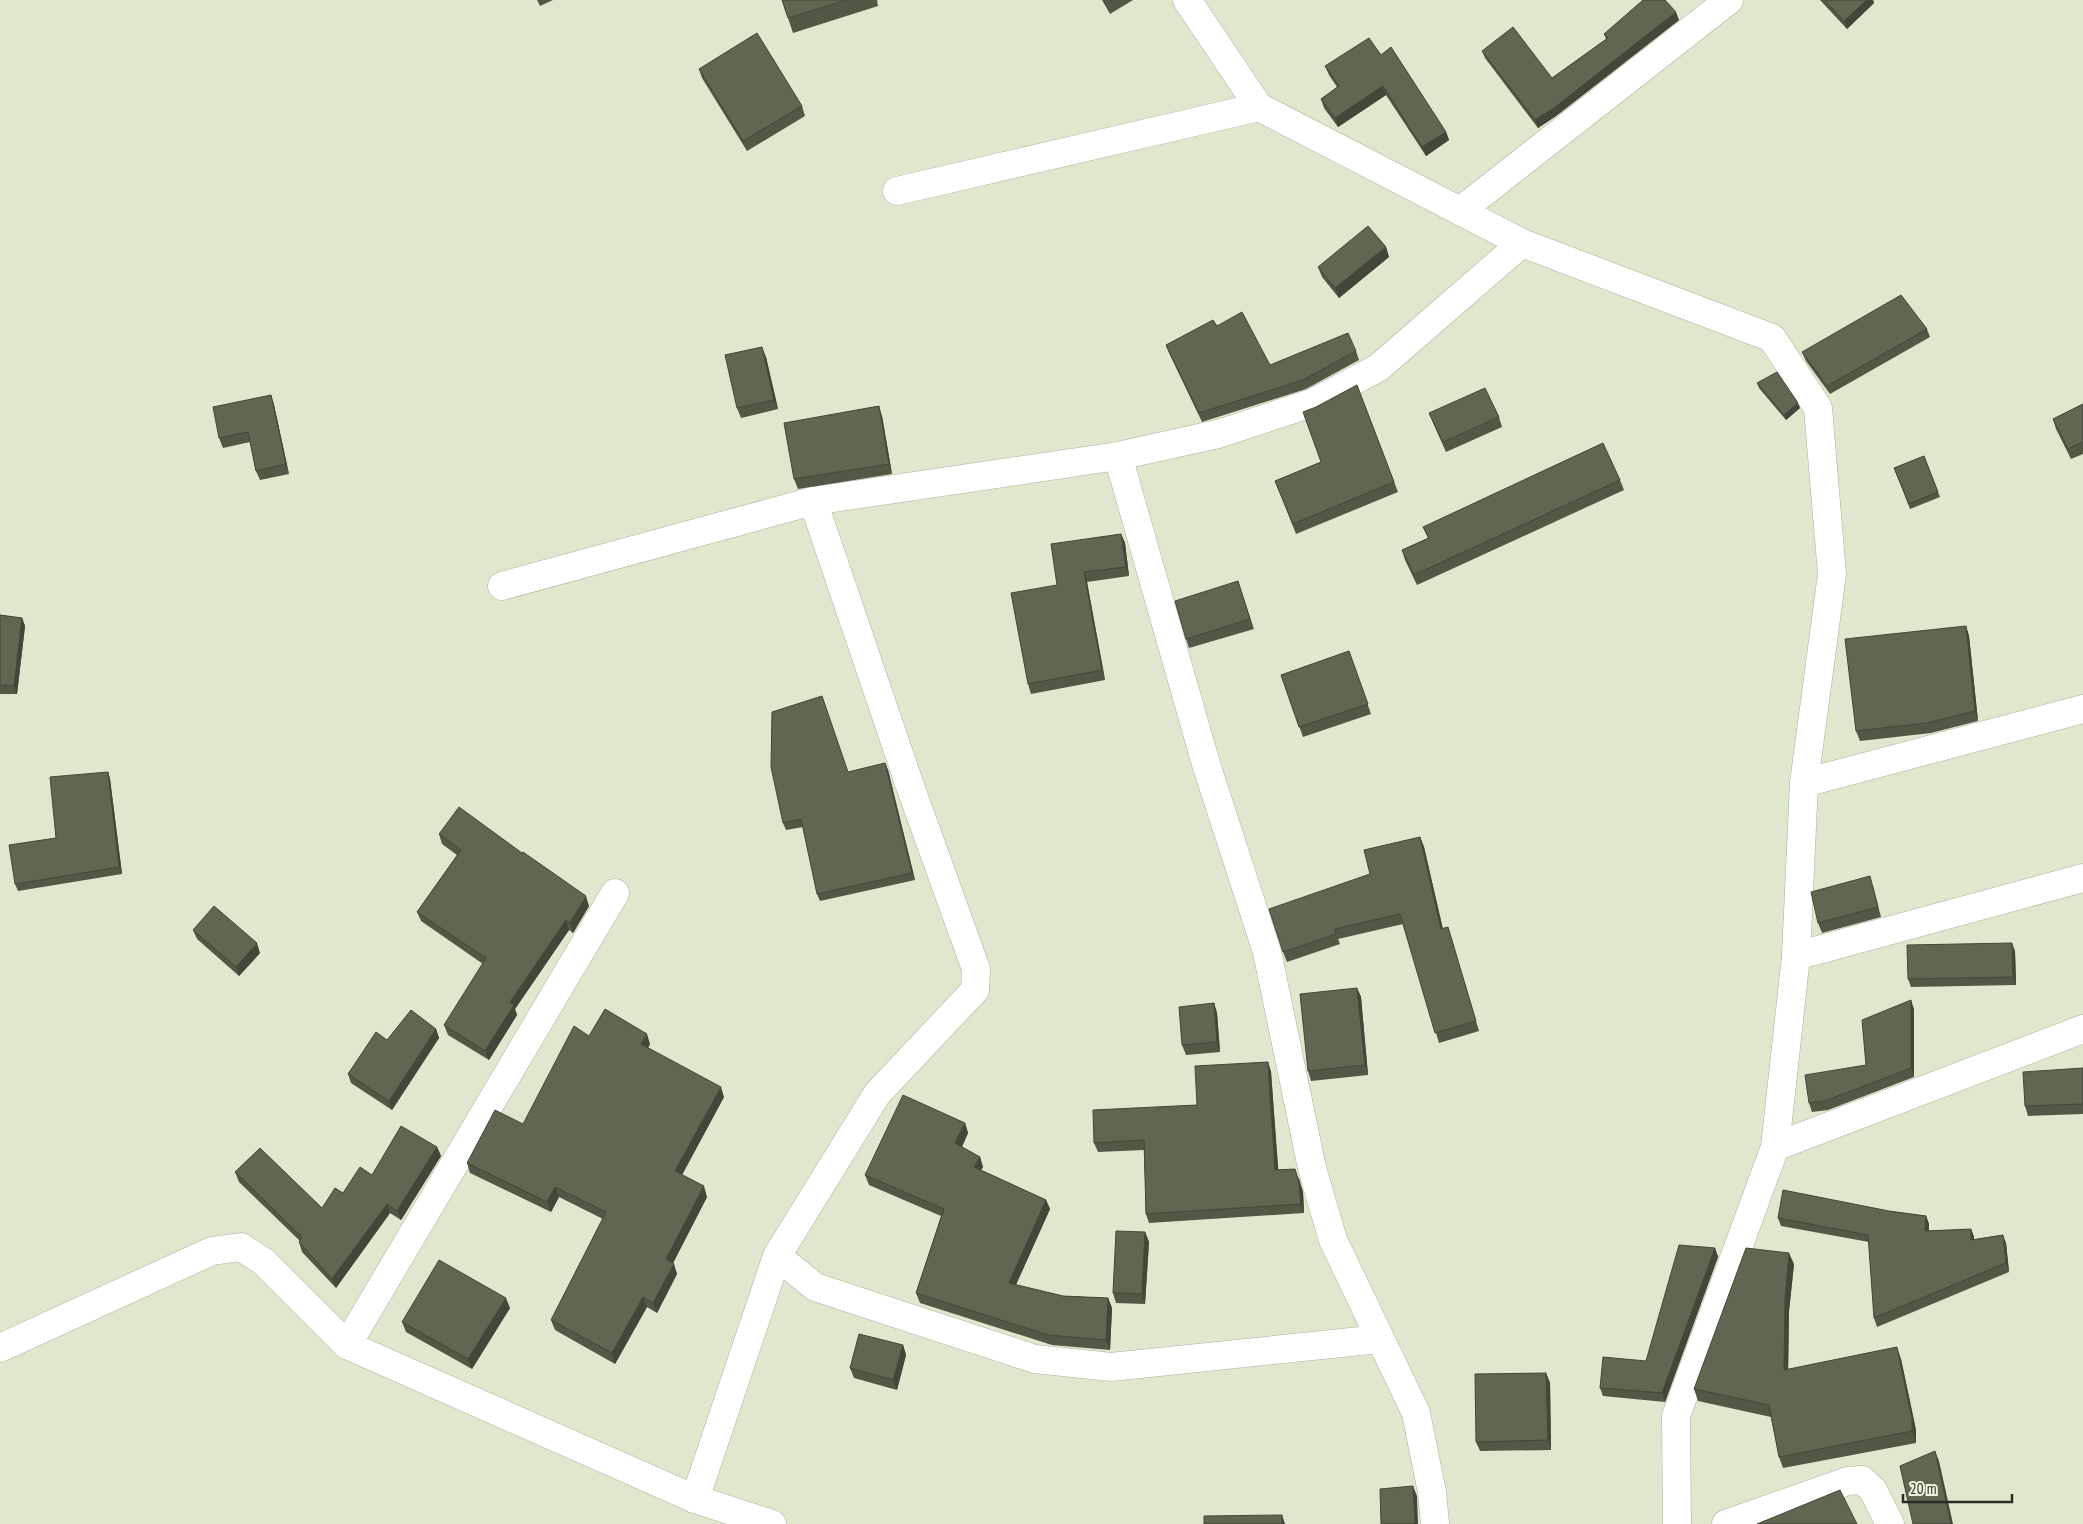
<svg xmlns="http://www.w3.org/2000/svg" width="2083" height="1524" viewBox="0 0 2083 1524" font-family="'PT Sans Narrow',sans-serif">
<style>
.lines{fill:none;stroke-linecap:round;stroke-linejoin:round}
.street-casing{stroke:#aab19a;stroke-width:29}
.street{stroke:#fff;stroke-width:28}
.wall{fill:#525846}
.shaded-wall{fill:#424739}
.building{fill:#5f6651;stroke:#424739}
</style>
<rect width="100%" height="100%" fill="#dfe7cf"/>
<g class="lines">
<defs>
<g id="street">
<polyline points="1187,0 1259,107 1522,243 1772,338 1818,408 1832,574 1804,783 1796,956 1775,1147 1676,1416 1677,1524"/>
<polyline points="897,191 1259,107"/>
<polyline points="1460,211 1729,0"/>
<polyline points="1118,456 1206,764 1267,952 1312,1168 1333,1240 1416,1413 1432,1492 1435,1524"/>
<polyline points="502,586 813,501 1118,456 1218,434 1312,403 1378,368 1522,243"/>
<polyline points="1804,783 2083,709"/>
<polyline points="1796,956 2083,878"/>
<polyline points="1775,1147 2083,1029"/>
<polyline points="777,1256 815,1287 1035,1359 1111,1367 1380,1339"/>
<polyline points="347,1345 615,893"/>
<polyline points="0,1348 212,1251 241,1247 264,1262 347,1345 695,1499 772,1524"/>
<polyline points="695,1499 777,1256 877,1094 975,990 976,969 910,786 813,501"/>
<polyline points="1726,1524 1848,1481 1862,1480 1873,1490 1890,1524"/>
</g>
</defs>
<use href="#street" class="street-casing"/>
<use href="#street" class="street"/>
</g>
<g class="wall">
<polygon points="537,0 553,0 540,6"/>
<polygon points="782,0 877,0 878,6 793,33"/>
<polygon points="1102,0 1133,0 1110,14"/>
<polygon points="1820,0 1873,0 1874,3 1847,29"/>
<polygon points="1679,20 1556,116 1538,128 1485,58 1482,51 1552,78 1606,39 1604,34"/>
<polygon points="1381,55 1446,132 1449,140 1426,156 1386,95 1338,127 1324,108 1321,99 1337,87 1329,75 1325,66"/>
<polygon points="699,69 802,106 805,116 747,151 702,78"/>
<polygon points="1386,247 1389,257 1339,298 1322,277 1318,267"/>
<polygon points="1217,326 1270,365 1356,351 1359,360 1306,389 1202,422 1169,353 1166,345"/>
<polygon points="1927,329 1930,337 1830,394 1806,361 1802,352"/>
<polygon points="766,357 778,409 741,418 737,408"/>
<polygon points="1757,383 1800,408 1786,420 1759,388"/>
<polygon points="1357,385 1398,492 1296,534 1275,481 1321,462 1316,407"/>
<polygon points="271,395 274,405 289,474 260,480 256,471 250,442 223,448 219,438"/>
<polygon points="2083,404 2083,454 2071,459 2056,429 2053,419"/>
<polygon points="1429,413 1499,417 1502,427 1446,452 1433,423"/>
<polygon points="882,416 892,474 798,489 794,479"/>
<polygon points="1924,456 1940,497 1910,509 1894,468"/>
<polygon points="1620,480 1624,490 1417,585 1405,560 1402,550 1428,538 1423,527"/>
<polygon points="1121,534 1125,543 1129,576 1087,582 1105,680 1031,694 1028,684 1057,585"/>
<polygon points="1238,581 1254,629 1189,648 1186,639"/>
<polygon points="0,615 22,618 25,626 17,694 0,694"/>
<polygon points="1966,626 1969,636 1978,721 1931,733 1860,741 1856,731"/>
<polygon points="1349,651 1371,714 1303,737 1281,675"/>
<polygon points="885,763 888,770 915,880 820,901 817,894 803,827 786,830 783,823 848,772"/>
<polygon points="108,772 110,779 122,874 18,891 15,884 56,838"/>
<polygon points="439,834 589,906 573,933 569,930 515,1009 517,1015 489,1060 448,1035 444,1025 483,964 421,921 417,912 457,855 442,844"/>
<polygon points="1420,837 1424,847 1443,929 1451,937 1479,1031 1439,1043 1403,924 1338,939 1340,944 1287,962 1283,952 1370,874"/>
<polygon points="1873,886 1881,917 1822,933 1818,923"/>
<polygon points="193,930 260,953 239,976 197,939"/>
<polygon points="2015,951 2016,985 1911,987 1908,979"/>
<polygon points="1357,988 1361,997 1368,1075 1311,1081 1308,1071"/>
<polygon points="1214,1003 1217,1013 1220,1052 1186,1055 1182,1045"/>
<polygon points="1914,1009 1914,1077 1828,1110 1812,1112 1809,1103 1866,1065"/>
<polygon points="436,1029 439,1038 392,1110 351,1083 348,1074 387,1040"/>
<polygon points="589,1036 650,1044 648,1048 724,1097 682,1175 707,1197 673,1263 677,1274 657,1313 647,1307 615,1364 555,1330 551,1320 603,1219 559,1197 551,1212 470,1173 467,1163 523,1124"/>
<polygon points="1268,1062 1271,1072 1278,1170 1299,1178 1303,1192 1304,1213 1149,1223 1146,1214 1144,1150 1098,1152 1094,1143 1197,1105"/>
<polygon points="2083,1068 2083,1114 2028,1116 2025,1106"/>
<polygon points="965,1123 968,1133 962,1147 980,1157 983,1167 981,1170 1046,1200 1050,1209 1016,1285 1063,1296 1108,1298 1112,1308 1110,1350 1052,1345 920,1303 916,1293 941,1216 869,1185 865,1175"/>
<polygon points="437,1147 441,1156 401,1220 390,1213 336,1288 302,1252 299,1242 300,1241 239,1182 235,1172 322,1208 372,1175"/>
<polygon points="1889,1211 1926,1216 1929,1224 1929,1231 1971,1229 1974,1237 1974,1240 2006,1243 2009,1272 1877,1327 1874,1318 1869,1242 1781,1226 1778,1218"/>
<polygon points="1145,1232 1149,1242 1145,1304 1116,1303 1113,1293"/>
<polygon points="1715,1248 1718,1257 1665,1402 1603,1396 1600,1388 1646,1361"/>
<polygon points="1794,1264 1789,1311 1788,1369 1901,1359 1916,1430 1916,1443 1783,1468 1779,1457 1771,1417 1698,1401 1694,1389"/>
<polygon points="510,1308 472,1369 406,1332 402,1322"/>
<polygon points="903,1345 906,1355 897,1390 854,1378 850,1368"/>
<polygon points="1546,1373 1550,1383 1551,1450 1480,1451 1476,1442"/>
</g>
<g class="shaded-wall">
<polygon points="1867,0 1873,0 1874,3 1847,29 1844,21"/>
<polygon points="1676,12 1679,20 1556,116 1538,128 1535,120"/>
<polygon points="1383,86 1386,95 1338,127 1335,118"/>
<polygon points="1446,132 1449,140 1426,156 1422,147"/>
<polygon points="1386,247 1389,257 1339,298 1335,288"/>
<polygon points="762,347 766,357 778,409 774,400"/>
<polygon points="271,395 274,405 289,474 286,464"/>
<polygon points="1798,403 1800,408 1786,420 1784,415"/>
<polygon points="879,406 882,416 892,474 889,464"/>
<polygon points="1121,534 1125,543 1129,576 1126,567"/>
<polygon points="1084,572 1087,582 1105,680 1102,670"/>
<polygon points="22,618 25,626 17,694 14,686"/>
<polygon points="1966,626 1969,636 1978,721 1975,711"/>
<polygon points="885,763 888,770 915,880 912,873"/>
<polygon points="108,772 110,779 122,874 119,867"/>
<polygon points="1420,837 1424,847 1445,939 1441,929"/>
<polygon points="586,896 589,906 573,933 570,923"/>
<polygon points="566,920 569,930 515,1009 517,1015 489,1060 485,1051 510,1002"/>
<polygon points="257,943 260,953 239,976 236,967"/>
<polygon points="2012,943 2015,951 2016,985 2013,977"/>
<polygon points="1357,988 1361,997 1368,1075 1365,1065"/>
<polygon points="1911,1000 1914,1009 1914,1077 1911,1068"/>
<polygon points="1214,1003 1217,1013 1220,1052 1217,1042"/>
<polygon points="436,1029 439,1038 392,1110 389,1101"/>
<polygon points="647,1034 650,1044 644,1054 641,1044"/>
<polygon points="1268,1062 1271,1072 1279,1179 1275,1170"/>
<polygon points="721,1087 724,1097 678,1182 675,1171"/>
<polygon points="965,1123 968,1133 959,1153 955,1143"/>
<polygon points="437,1147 441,1156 401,1220 397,1211"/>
<polygon points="980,1157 983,1167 977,1177 974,1167"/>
<polygon points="1295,1169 1303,1192 1304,1213 1301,1204"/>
<polygon points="704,1186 707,1197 670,1269 666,1259"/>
<polygon points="555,1187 559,1197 551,1212 547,1202"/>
<polygon points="1046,1200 1050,1209 1012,1293 1009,1283"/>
<polygon points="387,1204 390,1213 336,1288 332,1279"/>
<polygon points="1926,1216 1929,1224 1928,1239 1925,1231"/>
<polygon points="1971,1229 1974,1237 1974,1249 1971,1240"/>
<polygon points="1145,1232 1149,1242 1145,1304 1142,1294"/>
<polygon points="2003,1235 2006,1243 2009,1272 2006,1263"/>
<polygon points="1715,1248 1718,1257 1665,1402 1662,1393"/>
<polygon points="1789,1253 1794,1264 1789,1311 1788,1381 1784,1370 1785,1300"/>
<polygon points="674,1264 677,1274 657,1313 653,1303"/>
<polygon points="643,1297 647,1307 615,1364 612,1353"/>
<polygon points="506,1298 510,1308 472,1369 468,1359"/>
<polygon points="1108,1298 1112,1308 1110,1350 1106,1340"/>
<polygon points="903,1345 906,1355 897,1390 893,1380"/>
<polygon points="1897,1347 1901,1359 1916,1430 1916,1443 1912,1431"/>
<polygon points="1546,1373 1550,1383 1551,1450 1548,1440"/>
<polygon points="1935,1451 1939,1461 1953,1524 1951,1524"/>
<polygon points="1413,1486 1417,1496 1418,1524 1415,1524"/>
<polygon points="1282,1515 1285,1524 1282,1524"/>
</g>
<g class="building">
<polygon points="782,0 847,0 788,18"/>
<polygon points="1104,0 1113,0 1106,4"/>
<polygon points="1643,0 1665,0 1676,12 1554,108 1535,120 1482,51 1513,27 1552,78 1608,38 1604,34"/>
<polygon points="1824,0 1867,0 1844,21"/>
<polygon points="757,33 802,106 743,141 699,69"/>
<polygon points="1369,38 1381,55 1391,47 1446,132 1422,147 1383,86 1335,118 1321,99 1339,86 1325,66"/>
<polygon points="1368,226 1386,247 1335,288 1318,267"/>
<polygon points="1901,295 1927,329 1827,386 1802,352"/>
<polygon points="1242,312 1270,365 1348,333 1356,351 1303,380 1199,413 1166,345 1213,320 1217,326"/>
<polygon points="762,347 774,400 737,408 725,355"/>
<polygon points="1777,372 1798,403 1784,415 1757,383"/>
<polygon points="1357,385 1394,482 1293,524 1275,481 1321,462 1303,412 1316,407"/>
<polygon points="1485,388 1499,417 1443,442 1429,413"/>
<polygon points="271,395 286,464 256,471 248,432 219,438 213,407"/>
<polygon points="2083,404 2083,442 2068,449 2053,419"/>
<polygon points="879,406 889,464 794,479 784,423"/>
<polygon points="1603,443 1620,480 1414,575 1402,550 1429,538 1423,527"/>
<polygon points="1924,456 1938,492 1909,504 1894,468"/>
<polygon points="1121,534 1126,567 1084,572 1102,670 1028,684 1011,593 1057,585 1051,544"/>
<polygon points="1238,581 1250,619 1186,639 1175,601"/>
<polygon points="0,615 22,618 14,686 0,685"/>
<polygon points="1966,626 1975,711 1927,723 1856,731 1845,639"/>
<polygon points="1349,651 1368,704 1299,727 1281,675"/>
<polygon points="822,696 848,772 885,763 912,873 817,894 801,819 783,823 771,767 772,712"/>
<polygon points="108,772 119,867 15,884 9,845 56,838 50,777"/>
<polygon points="459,807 522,853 523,852 586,896 570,923 566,920 510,1002 514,1005 485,1051 444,1025 486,958 417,912 461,850 439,834"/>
<polygon points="1420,837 1441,929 1448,927 1476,1021 1435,1033 1400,914 1335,929 1336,934 1283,952 1269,909 1370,874 1364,850"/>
<polygon points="1870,876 1878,907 1818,923 1811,892"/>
<polygon points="214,906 257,943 236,967 193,930"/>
<polygon points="2012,943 2013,977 1908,979 1907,945"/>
<polygon points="1357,988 1365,1065 1308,1071 1300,994"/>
<polygon points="1911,1000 1911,1068 1825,1101 1809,1103 1805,1075 1866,1065 1862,1020"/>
<polygon points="1214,1003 1217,1042 1182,1045 1179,1007"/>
<polygon points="605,1009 647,1034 641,1044 721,1087 675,1171 704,1186 666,1259 674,1264 653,1303 643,1297 612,1353 551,1320 606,1212 555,1187 547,1202 467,1163 495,1110 523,1124 574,1026 589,1036"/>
<polygon points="411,1010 436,1029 389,1101 348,1074 376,1032 387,1040"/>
<polygon points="1268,1062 1275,1170 1295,1169 1299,1183 1301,1204 1146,1214 1144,1140 1094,1143 1093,1110 1197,1105 1195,1066"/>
<polygon points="2083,1068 2083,1104 2025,1106 2023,1072"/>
<polygon points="903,1095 965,1123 955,1143 980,1157 974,1167 1046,1200 1009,1283 1063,1296 1108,1298 1106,1340 1048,1335 916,1293 944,1209 865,1175"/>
<polygon points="401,1126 437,1147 397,1211 387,1204 332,1279 299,1242 302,1237 235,1172 260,1148 322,1208 335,1188 343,1193 360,1167 372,1175"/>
<polygon points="1783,1190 1889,1211 1926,1216 1925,1231 1971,1229 1971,1240 2003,1235 2006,1263 1874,1318 1868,1235 1778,1218"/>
<polygon points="1116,1231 1145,1232 1142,1294 1113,1293"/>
<polygon points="1679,1245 1715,1248 1662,1393 1600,1388 1603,1357 1646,1361"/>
<polygon points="1746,1248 1789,1253 1785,1300 1784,1370 1897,1347 1912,1419 1912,1431 1779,1457 1769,1405 1694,1389"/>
<polygon points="439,1260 506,1298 468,1359 402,1322"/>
<polygon points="859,1334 903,1345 893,1380 850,1368"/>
<polygon points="1546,1373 1548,1440 1476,1442 1475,1374"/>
<polygon points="1935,1451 1951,1524 1913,1524 1900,1466"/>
<polygon points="1413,1486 1415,1524 1381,1524 1380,1489"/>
<polygon points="1840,1490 1857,1524 1757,1524"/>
<polygon points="1282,1515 1282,1524 1204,1524 1204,1516"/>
</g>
<path d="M1903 1494v8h109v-8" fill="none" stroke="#2a2d24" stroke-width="2.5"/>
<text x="1910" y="1494" font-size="15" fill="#2a2d24" stroke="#ecf4dc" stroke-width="4" paint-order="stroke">20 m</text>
</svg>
